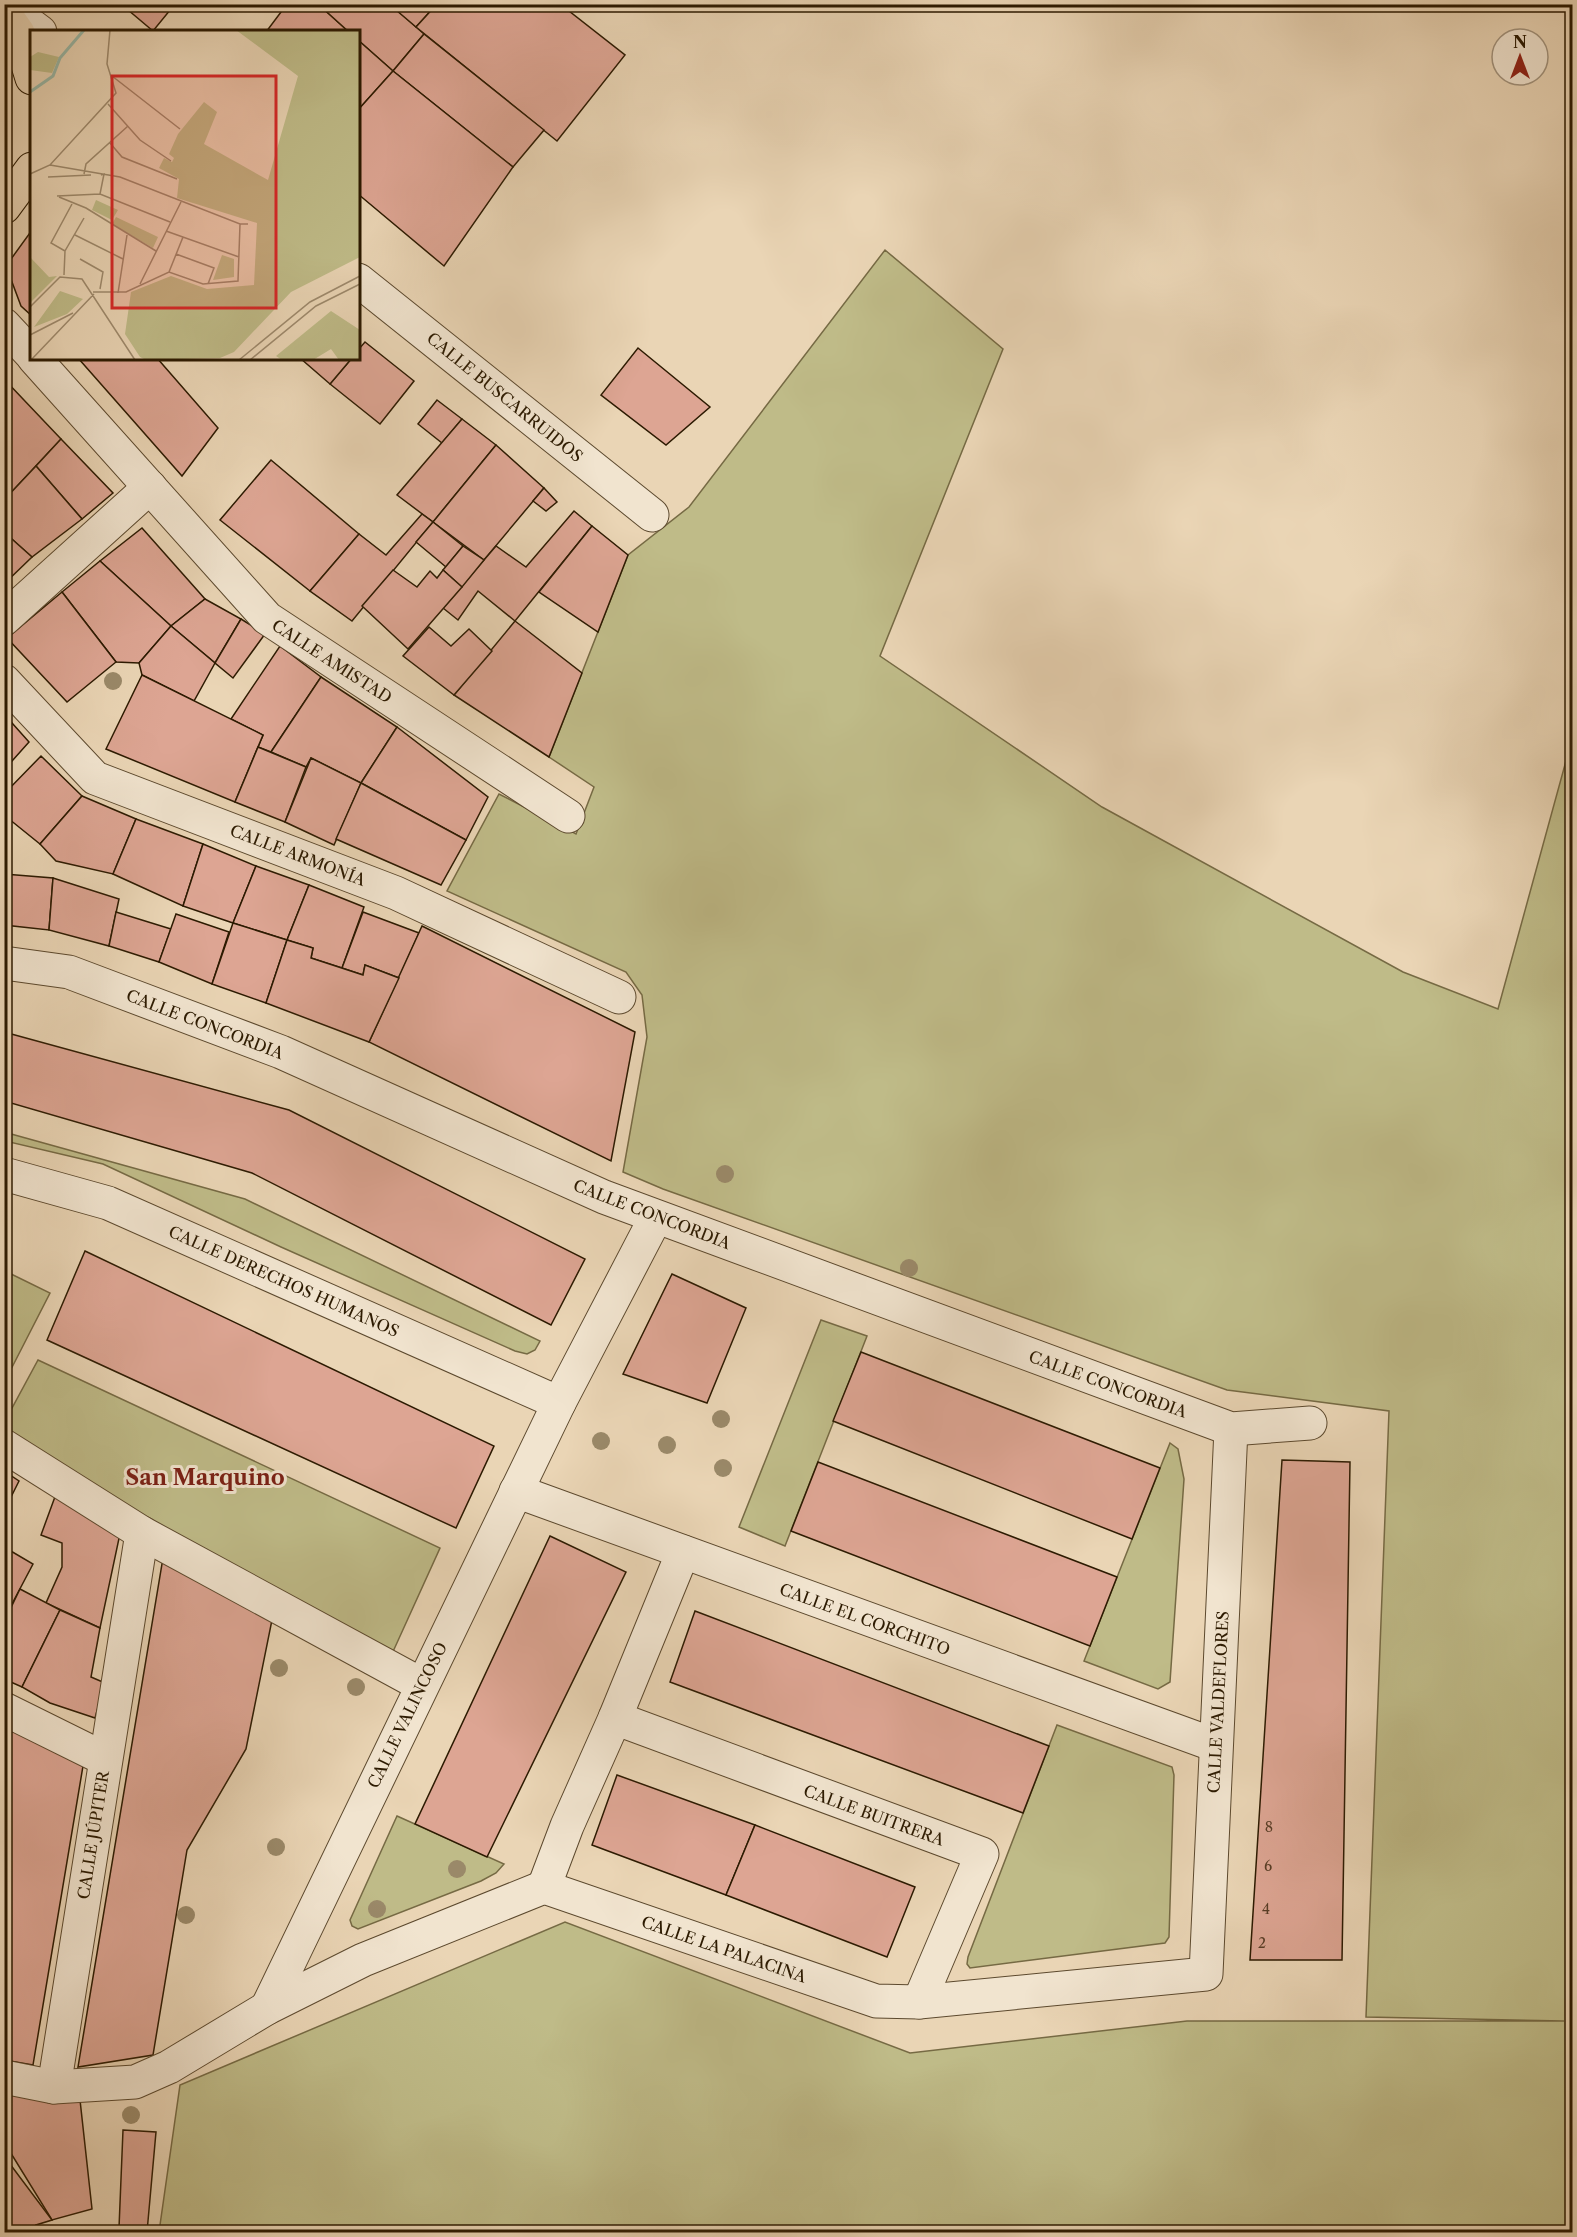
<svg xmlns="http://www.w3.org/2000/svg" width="1577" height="2237" viewBox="0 0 1577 2237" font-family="'Libre Caslon Text',serif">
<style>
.green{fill:#bfbb88;stroke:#766a44;stroke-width:1.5}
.building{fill:#dda593;stroke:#2c1a01;stroke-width:1.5}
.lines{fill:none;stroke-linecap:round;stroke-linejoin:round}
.minor-casing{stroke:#5c492e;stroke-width:35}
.major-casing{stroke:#2c1a01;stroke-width:35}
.minor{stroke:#f1e4cf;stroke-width:33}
.major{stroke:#ead5b5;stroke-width:33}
.tree{fill:#9a8969}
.labels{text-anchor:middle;stroke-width:6;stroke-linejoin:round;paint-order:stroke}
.number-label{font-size:14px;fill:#583d26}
.street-label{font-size:16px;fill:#2c1a01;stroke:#f1e4cf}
.district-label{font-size:22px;font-weight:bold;fill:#7a1f14;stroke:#f1e4cf}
.inset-river{fill:none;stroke:#99b9a8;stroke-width:3}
.inset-road{fill:none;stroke:#9e8a6d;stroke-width:1.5}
.view{fill:#d62828;fill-opacity:0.15;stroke:#d62828;stroke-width:3}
.inset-edge{fill:none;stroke:#2c1a01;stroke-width:3}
</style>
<rect width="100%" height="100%" fill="#ead5b5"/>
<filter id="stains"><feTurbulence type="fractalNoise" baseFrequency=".00333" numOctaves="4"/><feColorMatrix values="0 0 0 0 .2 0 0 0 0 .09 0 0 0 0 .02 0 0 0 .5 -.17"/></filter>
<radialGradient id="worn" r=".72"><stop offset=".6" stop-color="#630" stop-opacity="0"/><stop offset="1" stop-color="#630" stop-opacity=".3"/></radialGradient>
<g class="green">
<polygon points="885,250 1003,349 880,656 1102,807 1403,972 1498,1009 1572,739 1572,2232 159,2232 180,2085 565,1922 910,2053 1187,2021 1564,2021 1366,2017 1389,1411 1227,1390 663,1189 623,1172 647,1037 642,995 626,972 447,891 499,794 576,834 594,787 549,757 628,555 689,507"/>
<polygon points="4,1132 245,1199 540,1341 535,1350 527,1354 515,1351 281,1247 103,1164 5,1141"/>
<polygon points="5,1271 50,1293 5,1381"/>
<polygon points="821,1320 867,1336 785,1546 739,1527"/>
<polygon points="38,1360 440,1548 391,1656 77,1479 5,1433 4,1423"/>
<polygon points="1170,1443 1178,1449 1184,1479 1170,1682 1158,1689 1084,1661"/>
<polygon points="1057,1725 1172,1767 1174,1775 1169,1937 1165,1943 970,1968 967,1964 968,1957"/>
<polygon points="397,1816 504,1864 496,1873 481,1881 358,1929 352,1926 350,1920"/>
</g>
<g class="building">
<polygon points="121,4 175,4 153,31"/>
<polygon points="287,4 318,4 349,32 266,32"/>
<polygon points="318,4 390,4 424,34 393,71 358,40 358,32 349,32"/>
<polygon points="389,4 437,4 416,27"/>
<polygon points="437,4 560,4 625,55 557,141 416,27"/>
<polygon points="424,34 544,130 513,167 393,71"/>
<polygon points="358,40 393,71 358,110"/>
<polygon points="393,71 513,167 444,266 358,194 358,110"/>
<polygon points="32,230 32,316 21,306 6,266"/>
<polygon points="365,342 414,381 380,424 330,384 352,358 358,358 358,350"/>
<polygon points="638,348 710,407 666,445 601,395"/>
<polygon points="78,358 157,358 218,428 182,476"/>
<polygon points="300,358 352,358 330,384"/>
<polygon points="4,379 61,439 4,500"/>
<polygon points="437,400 462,419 442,443 418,424"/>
<polygon points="462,419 496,445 433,522 397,495"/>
<polygon points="61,439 113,493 82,519 36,466"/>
<polygon points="496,445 544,488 484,560 433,522"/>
<polygon points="271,460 359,534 310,591 220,520"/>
<polygon points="36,466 82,519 32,557 4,532 4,500"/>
<polygon points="544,488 557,502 546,511 533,501"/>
<polygon points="574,511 592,526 515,621 478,591 458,620 443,608 496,546 526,567"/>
<polygon points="422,514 433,522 352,621 310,591 359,534 386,555"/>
<polygon points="433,522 463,546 446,567 416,542"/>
<polygon points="592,526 628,555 598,632 539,592"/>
<polygon points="142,528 205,599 171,626 100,561"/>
<polygon points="4,532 32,557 4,584"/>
<polygon points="463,546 484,560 462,587 443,570"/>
<polygon points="100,561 171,626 139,663 116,662 62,592"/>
<polygon points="393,570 417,587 430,571 437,578 443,570 462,587 408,649 362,606"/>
<polygon points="62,592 116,662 67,702 7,638"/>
<polygon points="205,599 241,619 215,663 171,626"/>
<polygon points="241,619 265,634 233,678 215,663"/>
<polygon points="515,621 582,673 549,757 454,695"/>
<polygon points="171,626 215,663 194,701 142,675 139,663"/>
<polygon points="429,627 451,646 469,629 492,651 454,695 403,656"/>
<polygon points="280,646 321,677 271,752 258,747 263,735 231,719"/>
<polygon points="142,675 263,735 235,802 106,749"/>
<polygon points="321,677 397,727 361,783 311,758 306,767 271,752"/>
<polygon points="4,714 29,742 4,770"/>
<polygon points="397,727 488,797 466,840 361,783"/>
<polygon points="258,747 306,767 285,822 235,802"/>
<polygon points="41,756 82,796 40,844 4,815 4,794"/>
<polygon points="311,758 361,783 334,845 285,822"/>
<polygon points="361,783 466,840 441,885 336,839"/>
<polygon points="82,796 136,819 113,874 56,861 40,844"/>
<polygon points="136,819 203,844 183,906 113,874"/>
<polygon points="203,844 256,866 233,923 183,906"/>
<polygon points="256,866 309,885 287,940 233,923"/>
<polygon points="4,874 53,878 49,930 4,925"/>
<polygon points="53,878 119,899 109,946 49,930"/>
<polygon points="309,885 364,907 342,968 311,958 313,948 287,940"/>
<polygon points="116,912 171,929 159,962 109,946"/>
<polygon points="363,912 419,933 399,978 365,965 363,975 342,968"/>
<polygon points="176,914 229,932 212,984 159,962"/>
<polygon points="233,923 287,940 266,1003 212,984"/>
<polygon points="422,926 635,1032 611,1161 369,1042"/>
<polygon points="287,940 313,948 311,958 363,975 365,965 399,978 369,1042 266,1003"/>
<polygon points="4,1032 289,1110 585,1259 551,1325 252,1173 4,1101"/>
<polygon points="85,1251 494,1446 456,1528 47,1340"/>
<polygon points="672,1274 746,1308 707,1403 623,1374"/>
<polygon points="861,1352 1160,1468 1132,1539 833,1421"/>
<polygon points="1282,1460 1350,1462 1342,1960 1250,1960"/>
<polygon points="818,1462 1117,1577 1090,1646 791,1531"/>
<polygon points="4,1471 19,1481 4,1511"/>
<polygon points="56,1494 121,1529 100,1628 46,1603 62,1567 62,1543 41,1535"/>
<polygon points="550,1536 626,1572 487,1857 415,1824"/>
<polygon points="4,1547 33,1564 4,1619"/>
<polygon points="163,1558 272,1620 246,1749 187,1850 153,2055 78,2067"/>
<polygon points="20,1589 60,1610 22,1687 4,1679 4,1622"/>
<polygon points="60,1610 100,1628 91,1677 105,1683 95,1718 50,1703 22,1687"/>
<polygon points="695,1611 1049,1746 1023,1813 670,1682"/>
<polygon points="4,1723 84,1760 33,2065 4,2060"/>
<polygon points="617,1775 755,1825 726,1895 592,1845"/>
<polygon points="755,1825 915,1887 887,1957 726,1895"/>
<polygon points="4,2088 80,2100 92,2209 52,2220 4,2142"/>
<polygon points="123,2130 156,2132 147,2232 132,2232 119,2228"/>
<polygon points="4,2156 52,2220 36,2225 41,2232 4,2232"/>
</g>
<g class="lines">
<defs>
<g id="minor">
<polyline points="4,5 40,32"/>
<polyline points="358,280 652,515"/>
<polyline points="4,325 32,355"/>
<polyline points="34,358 267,618 568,816"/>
<polyline points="4,619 150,487"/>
<polyline points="4,681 95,778 396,893 619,997"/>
<polyline points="4,963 69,972 281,1052 604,1197 1231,1429 1310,1423"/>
<polyline points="4,1174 108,1203 559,1403"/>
<polyline points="4,1446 142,1533 422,1685"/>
<polyline points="516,1491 1215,1745"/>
<polyline points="4,1709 105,1759"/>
<polyline points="615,1718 982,1854 919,2002"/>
<polyline points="544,1887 567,1826 615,1718 683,1552"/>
<polyline points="267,2008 559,1403 656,1217"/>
<polyline points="4,2077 54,2087 135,2082 169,2067 267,2008 363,1960 544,1887 876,2001 919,2002 1206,1974 1231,1429"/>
<polyline points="54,2087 142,1533"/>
</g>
<g id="major">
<polyline points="4,13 18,33 32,78"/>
<polyline points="4,207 32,169"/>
</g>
</defs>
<use href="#minor" class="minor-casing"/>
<use href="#major" class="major-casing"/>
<use href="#minor" class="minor"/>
<use href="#major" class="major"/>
</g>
<g class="tree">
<circle cx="113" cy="681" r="9"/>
<circle cx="725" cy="1174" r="9"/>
<circle cx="909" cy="1268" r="9"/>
<circle cx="721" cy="1419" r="9"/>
<circle cx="601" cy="1441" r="9"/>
<circle cx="667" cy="1445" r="9"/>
<circle cx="723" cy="1468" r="9"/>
<circle cx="279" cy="1668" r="9"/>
<circle cx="356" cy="1687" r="9"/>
<circle cx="276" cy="1847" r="9"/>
<circle cx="457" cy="1869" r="9"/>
<circle cx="377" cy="1909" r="9"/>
<circle cx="186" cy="1915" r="9"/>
<circle cx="131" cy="2115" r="9"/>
</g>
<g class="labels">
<g class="number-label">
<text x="1269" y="1832">8</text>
<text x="1268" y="1871">6</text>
<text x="1266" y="1914">4</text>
<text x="1262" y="1948">2</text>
</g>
<g class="street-label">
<text transform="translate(505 397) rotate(39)" y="6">CALLE BUSCARRUIDOS</text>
<text transform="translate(332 661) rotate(33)" y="6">CALLE AMISTAD</text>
<text transform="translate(298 855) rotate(21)" y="6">CALLE ARMONÍA</text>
<text transform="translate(205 1024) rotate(21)" y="6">CALLE CONCORDIA</text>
<text transform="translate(652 1214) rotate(21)" y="6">CALLE CONCORDIA</text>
<text transform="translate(284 1281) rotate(24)" y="6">CALLE DERECHOS HUMANOS</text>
<text transform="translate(1108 1384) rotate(20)" y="6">CALLE CONCORDIA</text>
<text transform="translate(865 1619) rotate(20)" y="6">CALLE EL CORCHITO</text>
<text transform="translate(1218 1702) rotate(-87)" y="6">CALLE VALDEFLORES</text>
<text transform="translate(407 1715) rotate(-64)" y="6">CALLE VALINCOSO</text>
<text transform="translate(874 1815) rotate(20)" y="6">CALLE BUITRERA</text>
<text transform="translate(93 1835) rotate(-81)" y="6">CALLE JÚPITER</text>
<text transform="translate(724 1949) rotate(19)" y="6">CALLE LA PALACINA</text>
</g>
<g class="district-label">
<text x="205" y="1485">San Marquino</text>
</g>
</g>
<g transform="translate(30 30)">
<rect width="330" height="330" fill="#ead5b5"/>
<path d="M206 0H330V227L261 262 204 322 190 328 116 330 110 327 95 304 101 262 141 246 177 259 224 255 227 193 147 168 149 149 129 138 134 128 142 132 144 128 139 124 148 104 174 72 187 82 174 114 238 150 268 46ZM8 22 29 27 22 43 0 40V27ZM66 170 88 180 82 190 62 180ZM86 187 128 207 123 218 82 194ZM192 225 204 229V247L183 250ZM0 227 19 247 27 246 0 273ZM30 261 53 269 37 284 4 297ZM301 281 330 300V330H309L301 319 283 330H252L246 326Z" fill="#bfbb88"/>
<path class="inset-river" d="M0 62 23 46 30 28 54 0"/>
<path class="inset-road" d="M82 46 150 99M78 74 110 110 141 131M80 113 92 127 147 149M20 135 90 147 210 194H218M0 144 20 135 86 63 77 34 80 0M54 144 56 134 98 96M18 147 61 145M70 164 74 144 71 145M27 166 70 164 140 192M29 167 56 178 126 221M136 201 209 227M45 205 93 229M35 221 21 213 42 174M146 224 184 238 178 254M50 229 73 242 70 259M139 242 153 207M34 245 35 221 54 188M110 254 151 172M63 262H96L139 242 173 254 208 251 210 194M88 263 97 205M0 277 30 247 52 249 105 330M0 305 43 283M1 330 64 264M209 330 280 272 330 246M220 330 286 276 330 254"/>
<path class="view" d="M82 46H246V278H82Z"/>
<rect width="330" height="330" class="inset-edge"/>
</g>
<rect width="1577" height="2237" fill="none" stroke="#ead5b5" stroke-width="24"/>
<rect x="6" y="6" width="1565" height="2225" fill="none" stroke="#2c1a01" stroke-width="3"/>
<rect x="12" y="12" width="1553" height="2213" fill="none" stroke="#2c1a01" stroke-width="1.5"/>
<g transform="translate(1520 57)"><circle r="28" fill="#f1e4cf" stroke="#a2937d" stroke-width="1.5"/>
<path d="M0-4.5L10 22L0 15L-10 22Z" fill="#8f2418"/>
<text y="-9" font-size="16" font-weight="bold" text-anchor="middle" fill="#2c1a01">N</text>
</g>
<rect width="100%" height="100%" filter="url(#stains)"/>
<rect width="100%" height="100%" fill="url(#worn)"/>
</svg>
